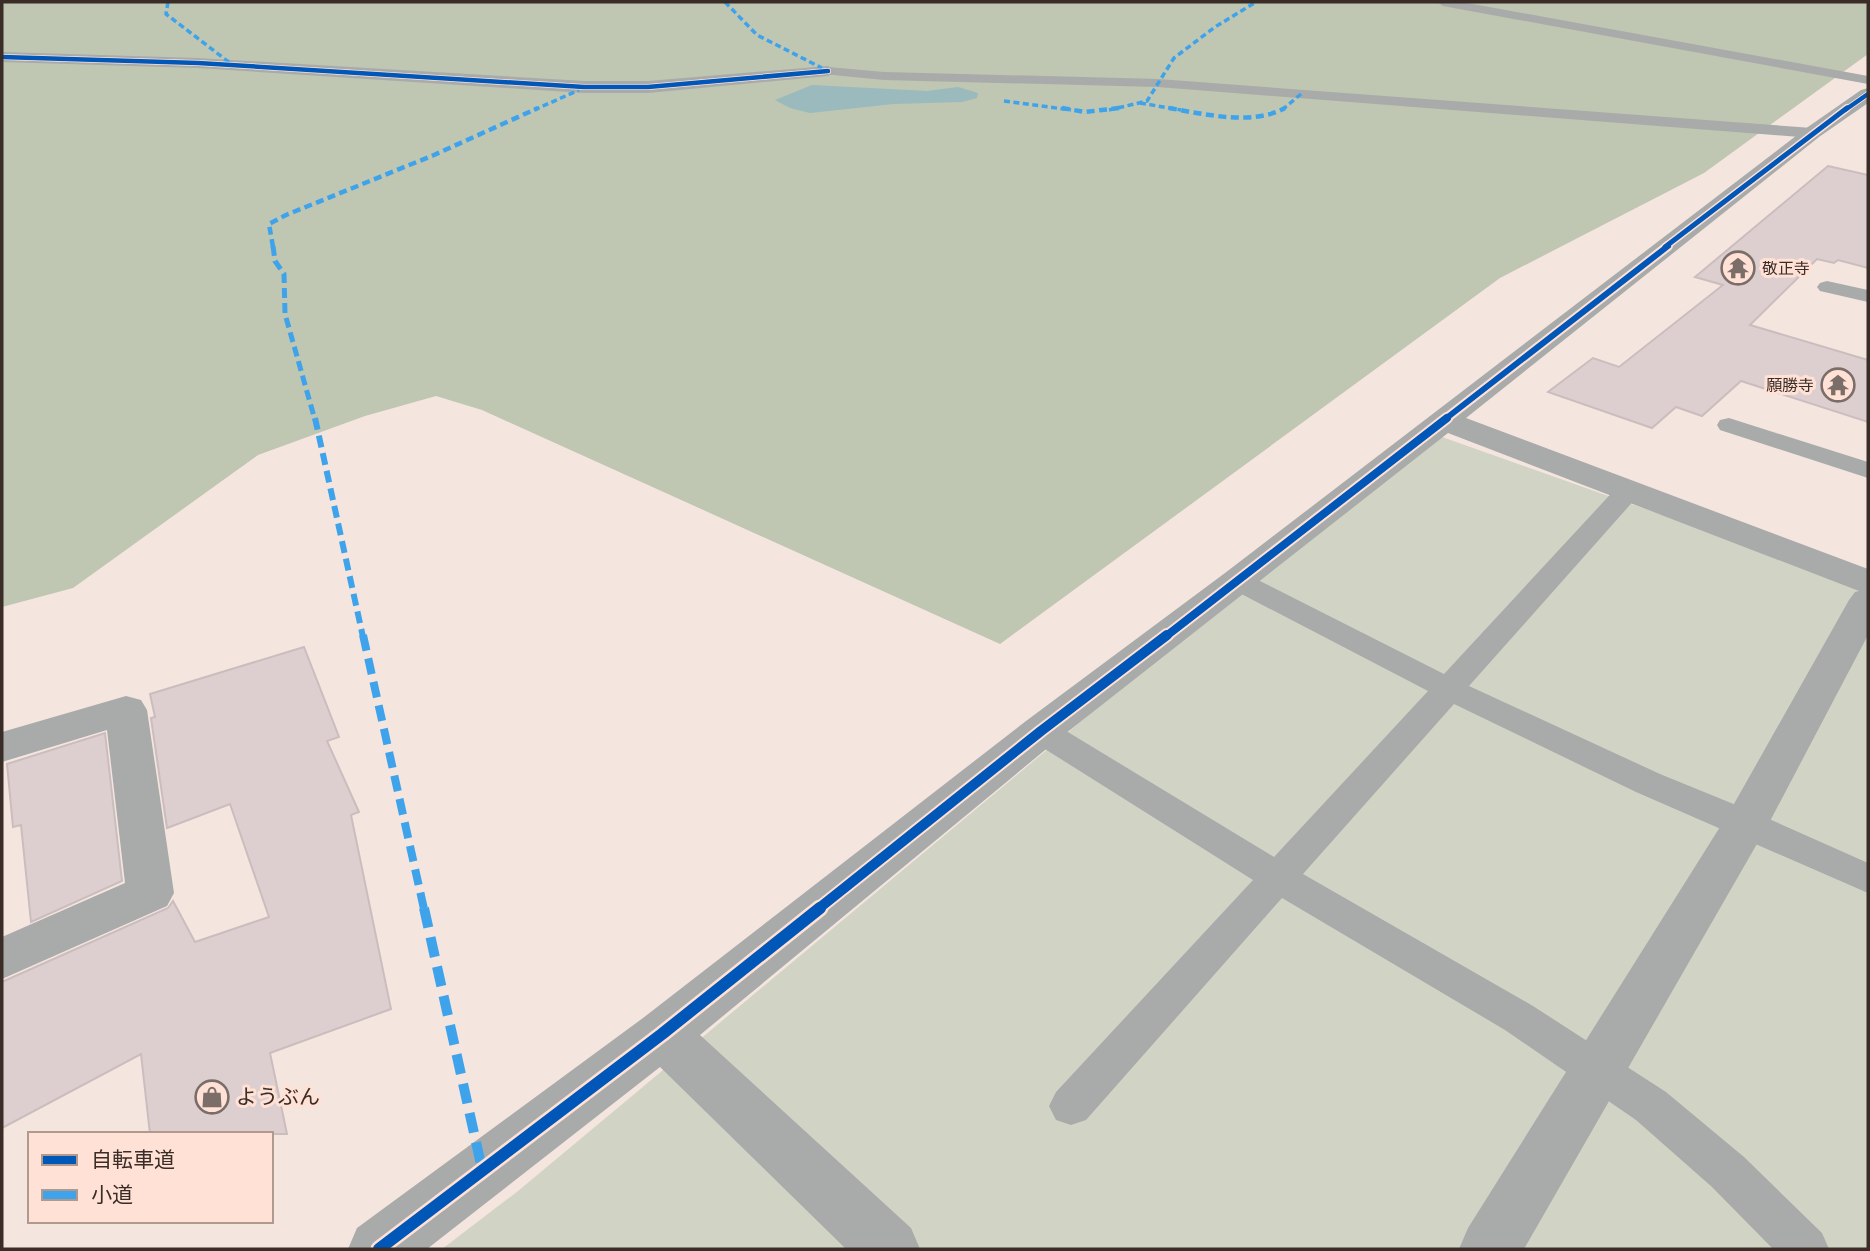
<svg xmlns="http://www.w3.org/2000/svg" width="1870" height="1251" viewBox="0 0 1870 1251" font-family="'Source Sans 3','Noto Sans JP',sans-serif">
<style>
.green{fill:#d1d4c4}
.forest{fill:#bfc6b1}
.water{fill:#9ababd}
.building{fill:#ddcfd0;stroke:#cbbdbe;stroke-width:2}
.lines{fill:none;stroke-linecap:round;stroke-linejoin:round}
.lane{fill:#a8abaa;fill-rule:evenodd}
.street{fill:#a8abaa;fill-rule:evenodd}
.quiet-far5{stroke:#3fa3eb;stroke-width:3.5;stroke-dasharray:6 3.5;stroke-linecap:butt}
.quiet-far4{stroke:#3fa3eb;stroke-width:4.5;stroke-dasharray:8 4.5;stroke-linecap:butt}
.quiet-far3{stroke:#3fa3eb;stroke-width:5;stroke-dasharray:10 5;stroke-linecap:butt}
.quiet-far2{stroke:#3fa3eb;stroke-width:6;stroke-dasharray:12 6;stroke-linecap:butt}
.quiet-far1{stroke:#3fa3eb;stroke-width:8;stroke-dasharray:16 8;stroke-linecap:butt}
.quiet{stroke:#3fa3eb;stroke-width:10;stroke-dasharray:20 10;stroke-linecap:butt}
.cycleway-far5-casing{stroke:#ffe1d5;stroke-width:6}
.cycleway-far4-casing{stroke:#ffe1d5;stroke-width:8}
.cycleway-far3-casing{stroke:#ffe1d5;stroke-width:10}
.cycleway-far2-casing{stroke:#ffe1d5;stroke-width:12}
.cycleway-far1-casing{stroke:#ffe1d5;stroke-width:14}
.cycleway-casing{stroke:#ffe1d5;stroke-width:17}
.cycleway-far5{stroke:#0057b8;stroke-width:4.5}
.cycleway-far4{stroke:#0057b8;stroke-width:5}
.cycleway-far3{stroke:#0057b8;stroke-width:6}
.cycleway-far2{stroke:#0057b8;stroke-width:8}
.cycleway-far1{stroke:#0057b8;stroke-width:10}
.cycleway{stroke:#0057b8;stroke-width:12}
.labels{text-anchor:middle;stroke-width:6;stroke-linejoin:round;paint-order:stroke}
.far-poi-label{font-size:16px;fill:#3a2c26;stroke:#ffe1d5;text-anchor:start}
.near-poi-label{font-size:21px;fill:#3a2c26;stroke:#ffe1d5;text-anchor:start}
</style>
<rect width="100%" height="100%" fill="#f5e5df"/>
<polygon class="green" points="1428,432 1868,588 1868,1249 442,1249 518,1191"/>
<polygon class="forest" points="2,2 1868,2 1868,54 1704,173 1500,278 1000,644 482,410 436,396 365,416 258,455 73,588 2,607"/>
<polygon class="water" points="812,85 927,91 958,87 978,93 977,98 962,102 893,104 810,113 790,108 775,100"/>
<g class="building">
<polygon points="1828,166 1868,175 1868,268 1838,260 1834,263 1817,259 1750,325 1868,360 1868,422 1741,381 1702,416 1676,407 1652,428 1548,392 1593,358 1619,367 1723,285 1695,277"/>
<polygon points="304,647 339,737 327,741 359,812 351,815 391,1009 270,1053 287,1134 150,1134 141,1054 2,1128 2,982 168,908 173,901 195,942 269,917 230,804 167,828 151,718 155,717 150,694"/>
<polygon points="105,733 122,881 31,922 21,825 13,827 7,764"/>
</g>
<g class="lines">
<g class="lane">
<polygon points="1437,2 1462,2 1868,76 1868,84 1443,6"/>
<polygon points="828,67 884,72 1158,79 1812,128 1820,133 1812,138 1158,87 884,80 823,74 821,71"/>
<polygon points="1827,281 1868,290 1868,302 1820,291 1817,287 1820,283"/>
<polygon points="1729,418 1868,462 1868,478 1720,430 1717,425 1720,420"/>
<polygon points="1628,483 1637,485 1641,491 1637,497 1469,686 1660,774 1758,814 1868,863 1868,893 1636,792 1454,704 1303,874 1533,1006 1666,1092 1744,1157 1822,1233 1829,1249 1773,1249 1712,1187 1636,1120 1505,1030 1282,898 1086,1120 1071,1125 1056,1120 1049,1106 1056,1092 1253,880 1029,739 1025,731 1029,723 1041,720 1053,723 1274,857 1428,691 1228,587 1224,581 1228,575 1238,572 1248,575 1444,674 1619,485"/>
</g>
<g class="street">
<polygon points="2,52 198,58 584,81 648,81 828,66 837,71 828,76 648,93 584,93 198,68 2,62"/>
<polygon points="1868,88 1868,103 1819,137 1466,418 1868,569 1868,635 1769,823 1524,1249 1459,1249 1468,1228 1730,811 1849,600 1855,592 1859,591 1448,433 1056,741 700,1035 911,1228 920,1249 846,1249 660,1067 427,1249 348,1249 357,1228 643,1018 1026,721 1225,573 1805,129 1861,90"/>
<polygon points="126,696 141,700 147,710 174,893 167,906 2,979 2,937 125,883 107,730 2,762 2,732"/>
</g>
<g class="quiet-far5">
<polyline points="168,2 166,14 230,63"/>
<polyline points="725,2 757,35 822,68"/>
<polyline points="1004,101 1071,110"/>
<polyline points="1140,103 1181,110"/>
<polyline points="534,110 579,90"/>
<polyline points="1109,110 1147,101 1174,58 1215,27 1256,2"/>
<polyline points="1282,110 1301,94"/>
</g>
<g class="quiet-far4">
<polyline points="1062,108 1085,112 1119,108"/>
<path d="M1169 108C1203 114 1253 126 1285 108"/>
<polyline points="273,247 269,224 286,215 434,155 538,108"/>
</g>
<polyline class="quiet-far3" points="273,246 275,261 284,274 285,314 315,420"/>
<polyline class="quiet-far2" points="315,418 363,637"/>
<polyline class="quiet-far1" points="363,635 424,909"/>
<polyline class="quiet" points="424,908 482,1169"/>
<defs>
<g id="cycleway-far5">
<polyline points="2,57 198,63 584,87 648,87 828,71"/>
<polyline points="1845,110 1868,94"/>
</g>
<polyline id="cycleway-far4" points="1665,247 1847,108"/>
<polyline id="cycleway-far3" points="1444,420 1668,246"/>
<polyline id="cycleway-far2" points="1165,637 1447,418"/>
<polyline id="cycleway-far1" points="818,909 1041,731 1167,635"/>
<polyline id="cycleway" points="379,1249 662,1034 820,908"/>
</defs>
<use href="#cycleway-far5" class="cycleway-far5-casing"/>
<use href="#cycleway-far4" class="cycleway-far4-casing"/>
<use href="#cycleway-far3" class="cycleway-far3-casing"/>
<use href="#cycleway-far2" class="cycleway-far2-casing"/>
<use href="#cycleway-far1" class="cycleway-far1-casing"/>
<use href="#cycleway" class="cycleway-casing"/>
<use href="#cycleway-far5" class="cycleway-far5"/>
<use href="#cycleway-far4" class="cycleway-far4"/>
<use href="#cycleway-far3" class="cycleway-far3"/>
<use href="#cycleway-far2" class="cycleway-far2"/>
<use href="#cycleway-far1" class="cycleway-far1"/>
<use href="#cycleway" class="cycleway"/>
</g>
<defs>
<symbol id="temple-ring" viewBox="-11 -11 22 22"><circle r="9.5" fill="#ffe1d5" stroke="#7b6d67" stroke-width="1.5"/><path d="M0-6L5-2H3V0L6.5 2.5H4V6H1.5V3h-3V6H-4V2.5H-6.5L-3 0V-2H-5Z" fill="#7b6d67"/></symbol>
<symbol id="shop-ring" viewBox="-11 -11 22 22"><circle r="9.5" fill="#ffe1d5" stroke="#7b6d67" stroke-width="1.5"/><path d="M-5-2.5h2.3a2.7 3.5 0 0 1 5.4 0H5L5.5 6h-11ZM-1.5-2.5h3a1.5 2.3 0 0 0-3 0Z" fill="#7b6d67"/></symbol>
</defs>
<g fill-rule="evenodd">
<use href="#temple-ring" x="1719" y="249" width="38" height="38"/>
<use href="#temple-ring" x="1819" y="366" width="38" height="38"/>
<use href="#shop-ring" x="193" y="1078" width="38" height="38"/>
</g>
<g class="labels">
<g class="far-poi-label">
<text x="1762" y="274">敬正寺</text>
<text x="1814" y="391" text-anchor="end">願勝寺</text>
</g>
<g class="near-poi-label">
<text x="236" y="1104">ようぶん</text>
</g>
</g>
<rect width="1870" height="1251" fill="none" stroke="#3a2c26" stroke-width="7"/>
<rect x="28" y="1132" width="245" height="91" fill="#ffe1d5" stroke="#b0998f" stroke-width="2"/>
<rect x="42" y="1155" width="35" height="10" fill="#0057b8" stroke="#b0998f" stroke-width="2"/>
<text x="91" y="1167" font-size="21" fill="#3a2c26">自転車道</text>
<rect x="42" y="1190" width="35" height="10" fill="#3fa3eb" stroke="#b0998f" stroke-width="2"/>
<text x="91" y="1202" font-size="21" fill="#3a2c26">小道</text>
</svg>
